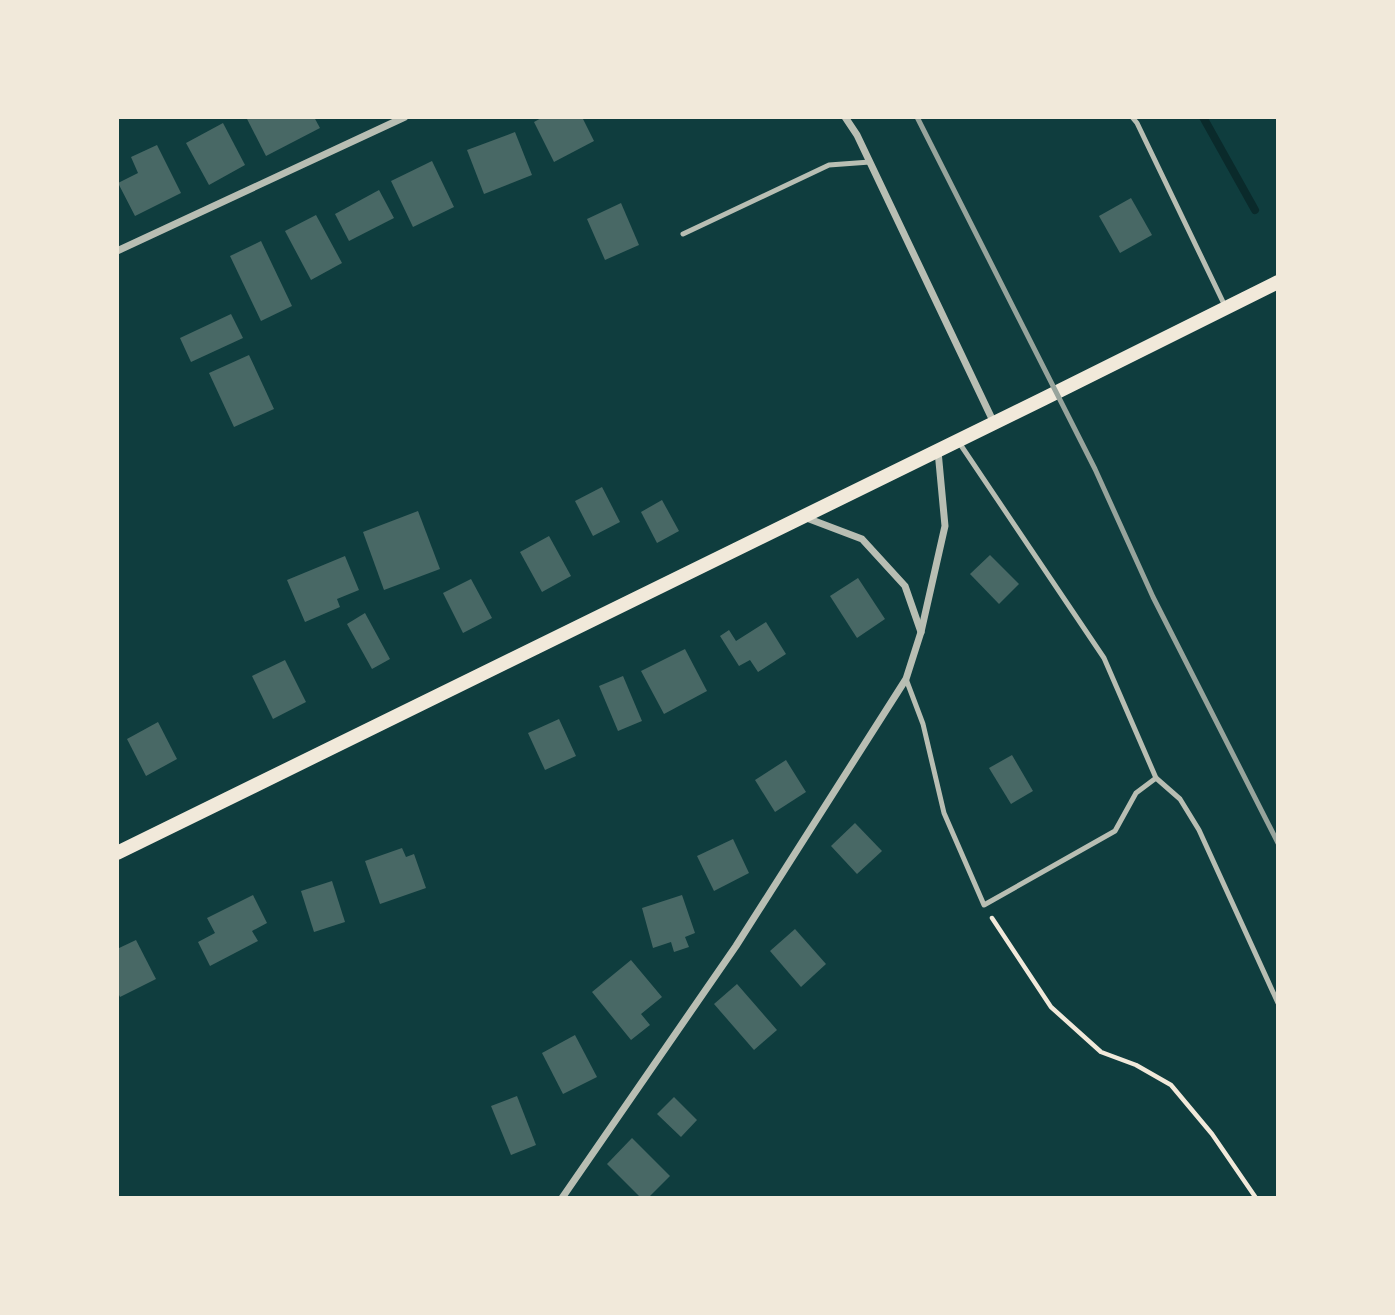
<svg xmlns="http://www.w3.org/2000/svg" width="1395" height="1315" viewBox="0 0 1395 1315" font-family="'Open Sans',sans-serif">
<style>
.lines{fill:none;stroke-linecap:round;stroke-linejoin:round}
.stream{stroke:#0a2a2b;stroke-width:8}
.building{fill:#486865}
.path{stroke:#f1e9da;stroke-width:4.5}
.service{stroke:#b8beb3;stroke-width:5}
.minor{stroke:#b8beb3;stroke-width:7}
.secondary{stroke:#f1e9da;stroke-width:14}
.rail{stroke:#97a49c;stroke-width:5}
</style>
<rect width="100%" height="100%" fill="#0f3d3e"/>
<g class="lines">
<polyline class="stream" points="1203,117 1255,210"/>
</g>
<g class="building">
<polygon points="246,117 314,117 320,128 266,156"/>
<polygon points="543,117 582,117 594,141 554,162 534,122"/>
<polygon points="223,123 245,165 209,185 186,143"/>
<polygon points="515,132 532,175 484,194 467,150"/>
<polygon points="157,145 181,193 135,216 118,183 138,173 131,157"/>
<polygon points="432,161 454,207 413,227 391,181"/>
<polygon points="379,190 394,218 349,241 335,214"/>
<polygon points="1131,198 1152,235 1120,253 1099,216"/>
<polygon points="621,203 639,245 605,260 587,219"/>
<polygon points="316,215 342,263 311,280 285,231"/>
<polygon points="261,241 292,306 261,321 230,256"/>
<polygon points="231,314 243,338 191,362 180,338"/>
<polygon points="249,355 274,409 234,427 209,373"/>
<polygon points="602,487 620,522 593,536 575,501"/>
<polygon points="662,500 679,531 657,543 641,512"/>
<polygon points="418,511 440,569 384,590 363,532"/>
<polygon points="549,536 571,576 542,592 520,552"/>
<polygon points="990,555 1019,584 999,604 970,574"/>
<polygon points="345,556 359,590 337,599 340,607 305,622 287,580"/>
<polygon points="858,578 885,619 857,638 830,596"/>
<polygon points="471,579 492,618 463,633 443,593"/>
<polygon points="365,613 390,659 372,669 347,624"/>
<polygon points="766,622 786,654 758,672 750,660 739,666 720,636 729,630 736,641"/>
<polygon points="685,649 707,691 664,714 641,671"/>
<polygon points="285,660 306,702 273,719 252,676"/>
<polygon points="623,676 642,721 618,731 599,686"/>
<polygon points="559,719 576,756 545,770 528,733"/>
<polygon points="158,722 177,759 146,776 127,739"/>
<polygon points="1012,755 1033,791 1011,804 989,768"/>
<polygon points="786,760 806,792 775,812 755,780"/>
<polygon points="855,823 882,851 857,874 831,846"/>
<polygon points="733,839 749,873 714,891 697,856"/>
<polygon points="402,848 406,857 414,854 426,888 380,904 365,861"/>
<polygon points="332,881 345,922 314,932 301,891"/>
<polygon points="253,895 267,923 252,931 258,941 210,966 198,942 215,933 207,918"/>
<polygon points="682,895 695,933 685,937 689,947 674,952 671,942 653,948 642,908"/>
<polygon points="795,929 826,964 801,987 770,951"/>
<polygon points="136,940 156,979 120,997 117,991 117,949"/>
<polygon points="631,960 662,997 641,1014 650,1025 631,1040 592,992"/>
<polygon points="737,984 777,1030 754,1050 714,1004"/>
<polygon points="575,1035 597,1077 563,1094 542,1053"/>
<polygon points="517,1096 536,1145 511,1155 491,1106"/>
<polygon points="674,1097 697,1120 681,1137 657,1114"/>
<polygon points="632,1138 670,1176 648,1198 641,1198 607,1164"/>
</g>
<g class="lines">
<polyline class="path" points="992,918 1051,1007 1101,1052 1136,1065 1171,1085 1212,1134 1256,1198"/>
<g class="service">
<polyline points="1132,117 1137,123 1225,306"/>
<polyline points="683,234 829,165 870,162"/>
<polyline points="958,441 1104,658 1156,778"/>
<polyline points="906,679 923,724 944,813 984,905 1115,831 1136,793 1156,778 1180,799 1199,830 1278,1003"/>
</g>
<g class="minor">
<polyline points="845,117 857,135 994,423"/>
<polyline points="117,251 405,117"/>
<polyline points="804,517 862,539 905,586 921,632"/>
<polyline points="562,1198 736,946 906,679 921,632 945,526 938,451"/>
</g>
<polyline class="secondary" points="117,853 1043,399 1278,282"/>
<polyline class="rail" points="917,117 1095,469 1153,597 1278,843"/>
</g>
<rect width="1395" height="1315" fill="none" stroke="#f1e9da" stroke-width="238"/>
</svg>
